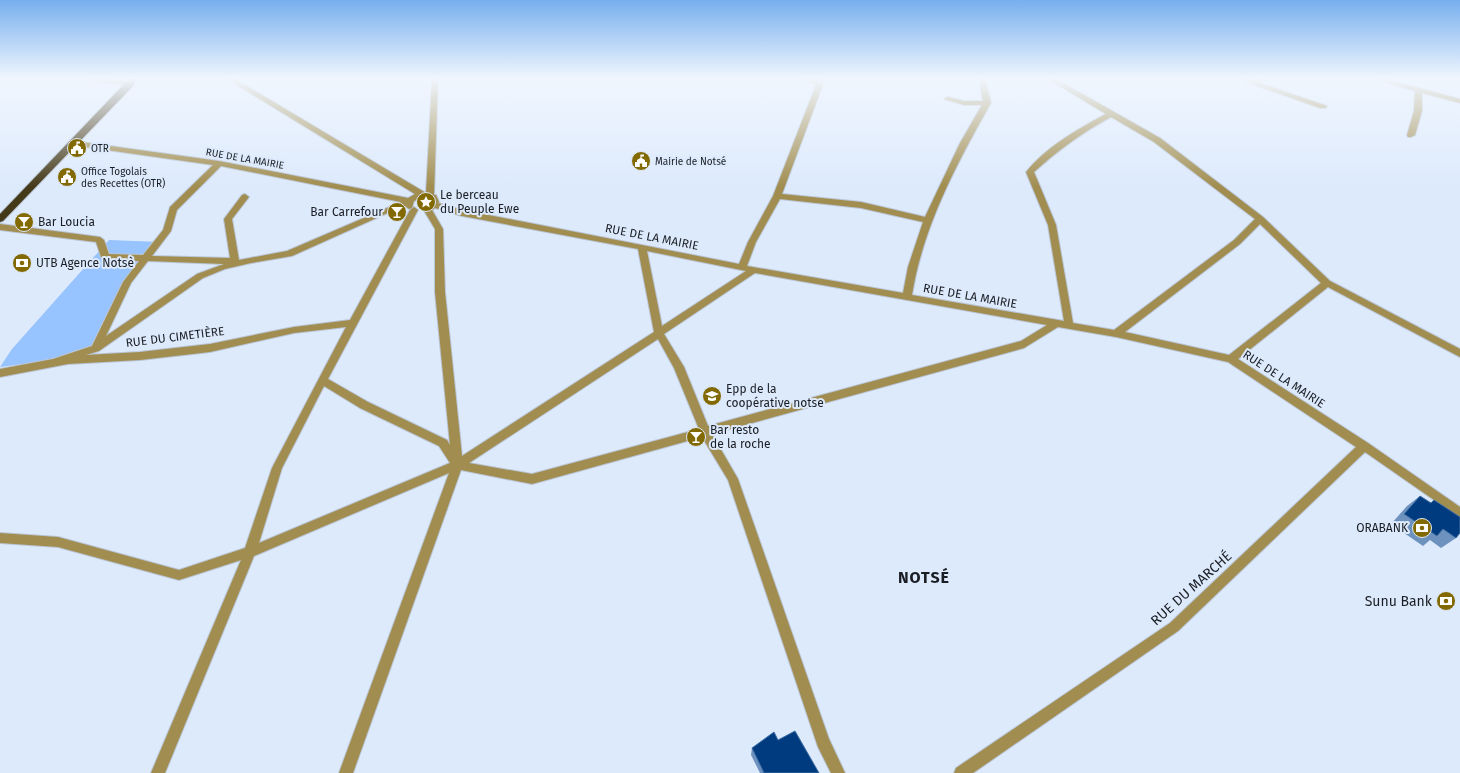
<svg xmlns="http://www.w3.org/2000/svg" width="1460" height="773" viewBox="0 0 1460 773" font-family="'Fira Sans',sans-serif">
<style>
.green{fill:#97c3fe}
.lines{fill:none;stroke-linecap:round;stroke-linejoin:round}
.minor-casing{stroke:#bac5d5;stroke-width:2}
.trunk-casing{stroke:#bac5d5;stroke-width:2}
.minor{fill:#a18d4f;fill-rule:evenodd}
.trunk{fill:#443918;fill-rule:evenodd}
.wall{fill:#6e92be}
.building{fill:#003b80;stroke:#4270a5}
.labels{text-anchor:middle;stroke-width:4;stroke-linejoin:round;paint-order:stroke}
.far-poi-label{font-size:10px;fill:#1a1e24;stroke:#ddeafc;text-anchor:start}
.far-street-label{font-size:10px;fill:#1a1e24;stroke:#ddeafc}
.poi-label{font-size:12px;fill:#1a1e24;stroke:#ddeafc;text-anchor:start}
.street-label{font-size:12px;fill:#1a1e24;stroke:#ddeafc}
.near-street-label{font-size:14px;fill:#1a1e24;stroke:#ddeafc}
.near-poi-label{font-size:14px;fill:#1a1e24;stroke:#ddeafc;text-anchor:end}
.district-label{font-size:16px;font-weight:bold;letter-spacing:1px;fill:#1a1e24;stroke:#ddeafc}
</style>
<rect width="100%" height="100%" fill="#ddeafc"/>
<polygon class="green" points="109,240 160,242 126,282 95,347 54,360 0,367 12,349"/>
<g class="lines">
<defs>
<g id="minor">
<polygon points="86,79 105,79 130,82 133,84 130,86 89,81"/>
<path d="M227 79H235L426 193 432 79H438L434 195H436L439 202 438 203 463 210 739 264 748 242 773 196 816 85 801 79H811L818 81 819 79H825L782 194 861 202 925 217 960 143 982 105H964L944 99 948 97 964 101H983L979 79H985L991 103C957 163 923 226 912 295L1064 321 1048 225 1026 172C1046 147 1078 129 1106 114L1048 79H1056L1160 138 1263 217 1330 281 1460 349V357L1328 287 1238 359 1368 443 1460 507V518L1365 452 1178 631 973 773H954L956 768 1170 623 1356 447 1228 362 1116 337 1058 327 1024 348 712 434 738 479 829 739 845 773H831L818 747 728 480 702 437 532 484 461 470 353 773H339L449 473 254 556 165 773H151L241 560 179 580 58 547 0 543V533L58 537 179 570 245 548 272 468 346 327 294 333 210 352 140 360 68 364 0 377V369L53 359 92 346 123 282 139 261 105 260 101 257 96 242 0 230V224L100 237 104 240 109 254 143 255 163 230 170 207 213 165 71 145 70 143 74 141 219 161 408 198 415 194ZM1111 117 1154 142 1255 219 1234 240 1114 330 1073 323 1056 225 1034 172C1058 150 1083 132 1111 117ZM221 166 401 202 287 251 239 260 232 219 249 197 245 194 242 195 224 219 230 258 152 256 171 231 177 210ZM422 198 430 199 431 202 423 209 435 229V292L450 445 447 440 368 402 328 379 418 210 414 207 410 210 350 320 294 327 210 344 140 352 86 355 99 351 203 278 225 269 251 263 292 256 392 211 405 206 409 209 412 208 414 201ZM780 199 861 208 923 222 908 267 903 293 747 266 756 242ZM435 208 462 216 638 249 654 332 462 456 445 292 443 229 432 210ZM1260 224 1321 283 1229 355 1125 332 1240 244ZM647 251 746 271 662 326ZM148 261 224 264 197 274 106 336 131 283ZM755 273 1047 325 1021 341 708 426 684 367 664 334ZM658 339 674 368 699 429 532 474 469 463ZM324 386 360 408 439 446 450 463 259 543 282 468Z"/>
<polygon points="1240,79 1253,81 1267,79 1260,83 1327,106 1326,108 1320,108 1251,84"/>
<polygon points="1376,79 1386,79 1460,99 1460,103 1422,93 1422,111 1415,135 1411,137 1408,137 1407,135 1414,111 1415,91 1377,80"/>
</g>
<polygon id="trunk" points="129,79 137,79 133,86 3,221 0,222 0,214"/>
</defs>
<use href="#minor" class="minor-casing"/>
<use href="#trunk" class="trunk-casing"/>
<use href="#minor" class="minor"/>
<use href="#trunk" class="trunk"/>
</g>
<g class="wall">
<polygon points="1420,496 1430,503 1434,500 1456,538 1441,548 1430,540 1423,546 1391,524 1407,506"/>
<polygon points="778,740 819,773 760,773 751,755 752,748"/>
</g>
<g class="building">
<polygon points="1420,496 1431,503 1434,500 1460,517 1460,533 1456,538 1443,529 1437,536 1404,514"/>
<polygon points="795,731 819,773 764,773 752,748 774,732 778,740"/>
</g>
<linearGradient id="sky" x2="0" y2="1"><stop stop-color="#77afee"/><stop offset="0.42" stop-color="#f0f6fe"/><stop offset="1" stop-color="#f0f6fe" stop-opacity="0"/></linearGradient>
<rect width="1460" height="187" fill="url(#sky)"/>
<defs>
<symbol id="civic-disc" viewBox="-11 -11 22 22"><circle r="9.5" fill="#826901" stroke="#ddeafc"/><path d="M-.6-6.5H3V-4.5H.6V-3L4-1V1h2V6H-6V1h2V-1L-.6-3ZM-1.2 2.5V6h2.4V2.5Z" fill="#fff"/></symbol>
<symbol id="sight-disc" viewBox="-11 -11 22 22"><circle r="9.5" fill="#826901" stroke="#ddeafc"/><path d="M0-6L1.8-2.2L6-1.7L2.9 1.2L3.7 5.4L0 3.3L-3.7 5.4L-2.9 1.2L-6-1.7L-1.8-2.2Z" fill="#fff"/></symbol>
<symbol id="bar-disc" viewBox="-11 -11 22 22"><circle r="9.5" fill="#826901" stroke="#ddeafc"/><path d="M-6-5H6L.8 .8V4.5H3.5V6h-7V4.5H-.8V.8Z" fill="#fff"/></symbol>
<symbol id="bank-disc" viewBox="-11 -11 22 22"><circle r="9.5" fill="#826901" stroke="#ddeafc"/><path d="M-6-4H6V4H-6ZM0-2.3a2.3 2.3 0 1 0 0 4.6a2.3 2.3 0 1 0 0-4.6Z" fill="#fff"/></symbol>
<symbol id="school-disc" viewBox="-11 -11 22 22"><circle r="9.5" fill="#826901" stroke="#ddeafc"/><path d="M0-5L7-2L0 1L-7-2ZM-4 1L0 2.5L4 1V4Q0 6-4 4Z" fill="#fff"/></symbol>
</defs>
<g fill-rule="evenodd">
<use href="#civic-disc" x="66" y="137" width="22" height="22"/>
<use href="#civic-disc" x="630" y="150" width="22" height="22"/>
<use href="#civic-disc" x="56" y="166" width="22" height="22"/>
<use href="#sight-disc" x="415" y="191" width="22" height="22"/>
<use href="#bar-disc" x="386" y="201" width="22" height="22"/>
<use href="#bar-disc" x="13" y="211" width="22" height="22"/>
<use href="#bank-disc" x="11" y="252" width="22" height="22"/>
<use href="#school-disc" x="701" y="385" width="22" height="22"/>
<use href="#bar-disc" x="685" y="426" width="22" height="22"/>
<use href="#bank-disc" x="1411" y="517" width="22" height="22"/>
<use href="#bank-disc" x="1435" y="590" width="22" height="22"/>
</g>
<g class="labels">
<g class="far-poi-label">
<text x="91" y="152">OTR</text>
<text x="655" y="165">Mairie de Notsé</text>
<text x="81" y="175">Office Togolais<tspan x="81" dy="12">des Recettes (OTR)</tspan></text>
</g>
<g class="far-street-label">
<text transform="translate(245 158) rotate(10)" y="4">RUE DE LA MAIRIE</text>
</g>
<g class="poi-label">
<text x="440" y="199">Le berceau<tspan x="440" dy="14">du Peuple Ewe</tspan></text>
<text x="383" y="216" text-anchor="end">Bar Carrefour</text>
<text x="38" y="226">Bar Loucia</text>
<text x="36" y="267">UTB Agence Notsè</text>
<text x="726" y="393">Epp de la<tspan x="726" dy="14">coopérative notse</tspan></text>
<text x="710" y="434">Bar resto<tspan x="710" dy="14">de la roche</tspan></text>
<text x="1408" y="532" text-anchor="end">ORABANK</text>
</g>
<g class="street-label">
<text transform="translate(652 237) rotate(11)" y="4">RUE DE LA MAIRIE</text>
<text transform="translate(970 296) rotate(10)" y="4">RUE DE LA MAIRIE</text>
<text transform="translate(175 337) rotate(-7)" y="4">RUE DU CIMETIÈRE</text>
<text transform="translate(1284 379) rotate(33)" y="4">RUE DE LA MAIRIE</text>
</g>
<g class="near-street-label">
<text transform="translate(1191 588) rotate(-42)" y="5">RUE DU MARCHÉ</text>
</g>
<g class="near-poi-label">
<text x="1432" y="606">Sunu Bank</text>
</g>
<g class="district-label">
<text x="924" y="583">NOTSÉ</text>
</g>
</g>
</svg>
